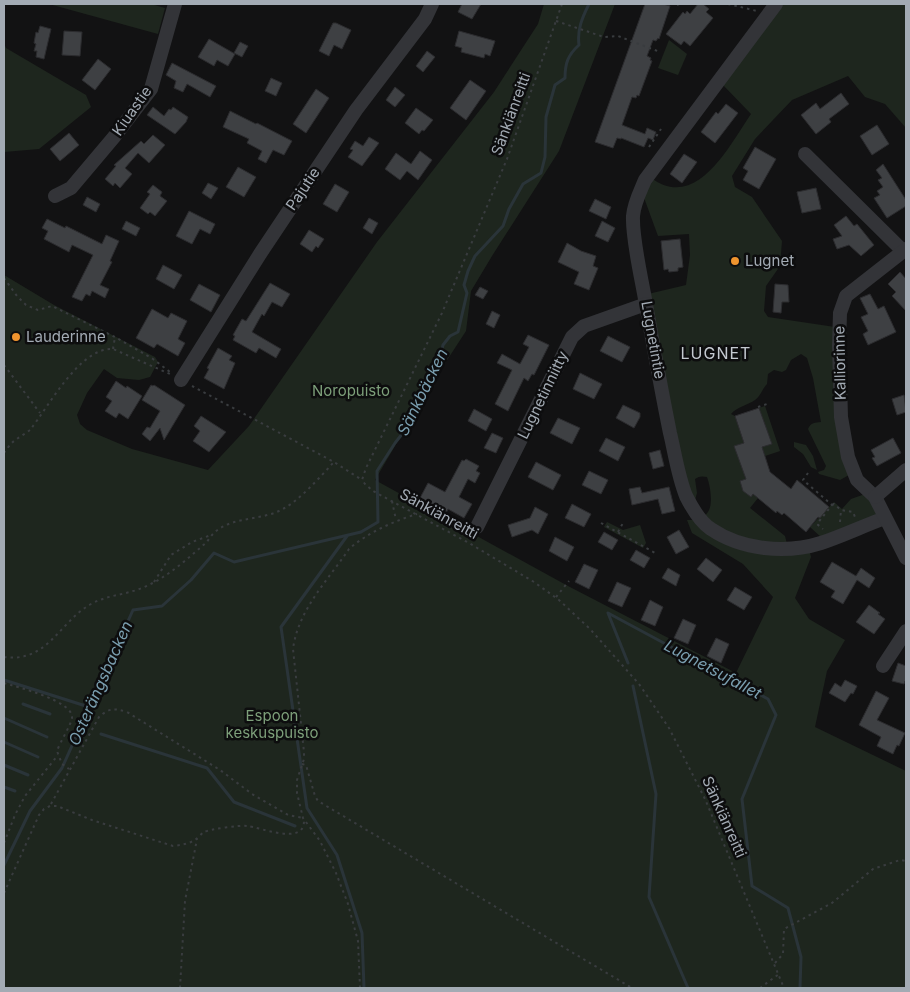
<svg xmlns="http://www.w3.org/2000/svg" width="910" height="992" viewBox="0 0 910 992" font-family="Inter,sans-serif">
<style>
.green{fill:#1e261e}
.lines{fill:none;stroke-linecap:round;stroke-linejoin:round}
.stream{stroke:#2a3439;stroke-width:3}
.building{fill:#3e4043;stroke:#2c2c2f}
.path{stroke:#393c3f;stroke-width:2;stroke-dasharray:2.5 4;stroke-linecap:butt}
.minor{stroke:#333438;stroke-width:14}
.poi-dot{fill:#ef942e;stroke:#0d0d0e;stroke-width:2}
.labels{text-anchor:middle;stroke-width:5;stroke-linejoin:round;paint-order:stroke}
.street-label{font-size:15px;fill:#a3abb4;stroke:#0d0d0e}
.poi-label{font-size:15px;fill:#a3abb4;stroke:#0d0d0e;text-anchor:start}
.park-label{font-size:15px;fill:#7d9f7a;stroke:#0d0d0e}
.neighbourhood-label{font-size:16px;letter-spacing:1px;fill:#c4c9d0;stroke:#0d0d0e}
.water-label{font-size:16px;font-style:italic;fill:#7a9eaf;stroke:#0d0d0e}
</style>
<rect width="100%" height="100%" fill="#121213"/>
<g class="green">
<polygon points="49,4 151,4 165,8 158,34"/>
<polygon points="544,4 615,4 559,151 492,256 471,291 466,331 429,388 375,480 568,586 736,673 773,597 743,564 692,533 687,520 693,520 720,540 809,549 811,557 795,598 809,619 845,640 827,671 815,727 906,771 906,988 4,988 4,275 54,305 155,357 158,362 150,377 139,380 117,378 104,369 87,393 77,415 80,424 87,430 132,449 208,470 249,426 377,242 494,92 538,24"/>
<path d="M782 4H906V128L885 104 865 97 848 76 792 100 755 139 732 176 735 187 752 197 782 241 780 266 766 286 764 311 768 317 835 327 849 475 840 480 819 474 818 472 824 470 826 466 808 429C811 422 815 423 821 422L813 378 807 358 801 354 791 360 786 370 782 372 774 370 768 374 767 384C762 389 761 396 755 400 748 405 737 407 731 414L735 416 744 443 735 446 746 479 740 482 744 491 751 497 753 494 758 498 750 508 785 536 787 544 771 545 725 533 704 517C704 517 709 511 709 510 713 502 710 485 707 477 702 476 699 476 695 479L697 493 695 500 684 478 648 294 686 285 690 255 689 234 658 236 643 195 650 177C696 213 729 146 751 114L723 85Z"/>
<polygon points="669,40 687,54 678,75 658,68"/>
<polygon points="4,43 6,48 86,95 91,107 39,149 4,152"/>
<polygon points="765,406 780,451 765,456 762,447 772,444 759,408"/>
<polygon points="794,442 806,445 813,456 817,470 811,467 803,454 794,447"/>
<polygon points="865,494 877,510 876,517 822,538 810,527 834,502 842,509 851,499"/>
<polygon points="607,522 623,530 640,525 646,543 643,548 604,527"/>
</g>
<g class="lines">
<g class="stream">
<polyline points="347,536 281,627 307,808 337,855 362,933 364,988"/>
<polyline points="628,663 608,613 768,699 776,715 742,799 752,886 788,908 801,957 800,988"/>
<polyline points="4,680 89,707"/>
<polyline points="633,686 656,794 649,897 688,988"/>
<polyline points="23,704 50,714"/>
<polyline points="4,718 47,737"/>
<polyline points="101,734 207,768 234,802 295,826"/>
<polyline points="4,742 38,757"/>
<polyline points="4,765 28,775"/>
<polyline points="4,787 15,791"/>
<path d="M4 865 30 811 62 768 133 610 162 606 191 580 214 553 234 562 361 532 378 522 377 471 395 443 410 424 412 412 427 379 438 366 443 345 450 336 458 332 467 293 464 285 468 271 475 256 503 226 509 209 523 184 541 173 545 157 546 117 555 85 565 78C565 63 568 55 579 45 577 30 582 18 589 4"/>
</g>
</g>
<g class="building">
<polygon points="462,4 481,4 472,19 458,12"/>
<polygon points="645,4 663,4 670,6 659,39 658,38 656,41 653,40 647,56 651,58 650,60 652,61 639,96 637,95 636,98 632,97 622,125 645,134 647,128 656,132 653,140 648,138 644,147 621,138 621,139 617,138 613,148 595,142"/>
<polygon points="698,4 703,4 709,9 706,12 713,18 690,46 684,41 681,45 666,34 683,12 685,14 687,11 690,14"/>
<polygon points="333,23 336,23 351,30 342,49 334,45 329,56 319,51"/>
<polygon points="40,26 51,29 44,59 36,57 37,51 34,51 36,44 34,43 36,32 38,33"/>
<polygon points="64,31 82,32 80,56 62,55"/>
<polygon points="459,31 495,41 490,56 485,54 484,58 461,52 462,48 455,46"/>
<polygon points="209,39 235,54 228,66 217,60 214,66 198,57"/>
<polygon points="240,42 248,46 242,57 234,53"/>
<polygon points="427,51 435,57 423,72 416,66"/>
<polygon points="98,59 111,69 95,90 82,80"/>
<polygon points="172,63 216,86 210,97 187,84 183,92 174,88 176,81 166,75"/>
<polygon points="271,78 282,83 276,96 265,91"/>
<polygon points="470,80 486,91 466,120 450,108"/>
<polygon points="395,87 405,95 395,107 386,100"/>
<polygon points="316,89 329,98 306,133 293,124"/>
<polygon points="841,93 849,104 829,119 831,122 816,134 801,115 816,103 820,109"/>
<polygon points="726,104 738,113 715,143 701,132 716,112 718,114"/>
<polygon points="153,107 164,116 169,109 171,110 173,107 188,117 186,122 175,134 147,115"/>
<polygon points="416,108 433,120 424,131 422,130 419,134 405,123"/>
<polygon points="230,111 256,124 257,123 292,141 284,155 273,150 266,163 258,159 262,151 247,143 249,139 223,127"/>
<polygon points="877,125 889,144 872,155 860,136"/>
<polygon points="69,133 79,145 60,161 50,149"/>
<polygon points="153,135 165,145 149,163 138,153 125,168 132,174 120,188 115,183 113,186 105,179 116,166 114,165 141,141 144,144"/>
<polygon points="369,137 379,143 362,166 348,157 353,150 350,149 355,141 363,146"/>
<polygon points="755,147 776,159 759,189 743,180 748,171 743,168"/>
<polygon points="420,151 432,160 418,180 407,171 400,180 385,169 396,153 411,164"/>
<polygon points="684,154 697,162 682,183 670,174"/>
<polygon points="883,164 906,200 906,206 887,218 874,198 880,195 877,191 883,187 878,180 882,178 876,170"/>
<polygon points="238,167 256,177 244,197 226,187"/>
<polygon points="208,183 218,188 211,199 202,193"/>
<polygon points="335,184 349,192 337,212 323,204"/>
<polygon points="153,185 162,192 160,196 167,201 155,216 150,212 148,214 140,208 150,194 147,192"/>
<polygon points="816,188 821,209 802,213 797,192"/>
<polygon points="87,197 100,204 96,212 83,205"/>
<polygon points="595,199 611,207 606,219 589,211"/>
<polygon points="189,211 215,224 210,234 200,229 192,244 176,236"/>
<polygon points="846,216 854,226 857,224 874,245 861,256 849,245 837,249 833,239 842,236 834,225"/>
<polygon points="369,218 378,223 372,234 363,228"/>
<polygon points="47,219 65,228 66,226 102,244 106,235 119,241 110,261 112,262 100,285 109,289 105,298 92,291 90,296 86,294 82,301 72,297 93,255 72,245 69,252 44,239 48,231 42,228"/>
<polygon points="126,221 140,228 136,236 122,229"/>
<polygon points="602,221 615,228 608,242 595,236"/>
<polygon points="309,230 324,239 318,248 316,246 312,252 300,244"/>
<polygon points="680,239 683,267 678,268 678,271 669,272 668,269 664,270 661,241"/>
<polygon points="567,243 581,251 596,256 593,266 598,268 589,290 574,284 579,272 558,262"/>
<polygon points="163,265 182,275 174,289 156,279"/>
<polygon points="900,272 906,279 906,311 892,296 896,292 888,284"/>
<polygon points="270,283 290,294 282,307 272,302 264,316 262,314 252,332 281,349 276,358 259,348 256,353 233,340 235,336 233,335 242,319 246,321"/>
<polygon points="199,284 220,295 211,312 190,300"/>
<polygon points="775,284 788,285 789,302 782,302 781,313 773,312"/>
<polygon points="480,287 488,291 483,299 475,295"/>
<polygon points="870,294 878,309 884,306 896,332 868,345 863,334 868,331 861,317 868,314 860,298"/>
<polygon points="152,309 168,318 171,313 187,321 178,339 185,343 178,356 157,344 154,348 136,338"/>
<polygon points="492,311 500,315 494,328 486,324"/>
<polygon points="528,335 549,345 534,375 532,374 528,381 524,378 508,411 495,404 512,370 497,363 502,354 520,364 529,347 523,344"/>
<polygon points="608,336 630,347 622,362 600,351"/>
<polygon points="218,348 232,356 229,360 235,363 224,389 204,378 209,369 207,368"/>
<polygon points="580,373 602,384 594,399 573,389"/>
<polygon points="116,381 126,388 127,386 142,396 128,419 119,413 116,418 105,411 112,401 106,397"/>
<polygon points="151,385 153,386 154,385 185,405 164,440 160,428 150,441 142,434 147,427 150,428 160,411 142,400"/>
<polygon points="904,395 906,412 897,415 892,399"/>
<polygon points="623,405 640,413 640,417 634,428 616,418"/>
<polygon points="759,408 772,444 762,447 770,472 791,489 797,480 829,507 820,518 818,517 806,532 784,513 782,515 777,511 776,513 753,494 751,497 743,491 740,481 746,479 734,446 744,443 735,416"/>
<polygon points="474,409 492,419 486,431 468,421"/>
<polygon points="201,416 226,432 209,452 193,441 200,431 194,426"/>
<polygon points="558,418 580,428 572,444 550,433"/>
<polygon points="492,433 503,438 496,453 484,448"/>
<polygon points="606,438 625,447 618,461 599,451"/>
<polygon points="893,438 901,453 877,466 872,458 875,457 871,450"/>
<polygon points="660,450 664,466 653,469 649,453"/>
<polygon points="466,459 479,466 476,471 480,473 475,483 468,479 459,497 472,504 464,518 448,509 446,513 420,498 428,483 445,492 462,460 464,461"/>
<polygon points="536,462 561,475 553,490 528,477"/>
<polygon points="589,471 608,480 601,494 582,485"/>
<polygon points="640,487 642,493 669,487 675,511 662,514 658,499 632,505 629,489"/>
<polygon points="572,504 591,514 584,527 565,518"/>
<polygon points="535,507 548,514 538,534 532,530 512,537 508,525 530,518"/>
<polygon points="679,530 689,547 676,554 667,537"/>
<polygon points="604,532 618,540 612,550 598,542"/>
<polygon points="555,537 574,547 567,561 549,551"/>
<polygon points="636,550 650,558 644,568 630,560"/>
<polygon points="706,558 722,570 713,582 697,569"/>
<polygon points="832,562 856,576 861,568 875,578 869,588 857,580 843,604 831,597 835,591 820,582"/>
<polygon points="584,564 598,570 589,589 575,582"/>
<polygon points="668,568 680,575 676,586 662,578"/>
<polygon points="617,582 631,588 622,607 608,601"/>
<polygon points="735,587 752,597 744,610 727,600"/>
<polygon points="650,600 663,607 655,626 641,620"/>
<polygon points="869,605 880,613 878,614 885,619 874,634 856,622"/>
<polygon points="683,619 696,625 688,644 674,638"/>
<polygon points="716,638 729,644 721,663 707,656"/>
<polygon points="898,663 906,666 906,682 905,681 904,684 892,681"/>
<polygon points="845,680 857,686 853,694 851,693 845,702 829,693 835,683 841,687"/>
<polygon points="876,691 889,698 877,720 905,733 899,746 897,745 893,754 877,746 881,737 859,725"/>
</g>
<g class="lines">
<g class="path">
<polyline points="562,4 507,159 442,313 366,468 362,480 365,484 373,491 469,543 534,582 559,600 590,629 639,684 669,728 705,799 784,988"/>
<polyline points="728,4 757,11"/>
<polyline points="677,5 679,4"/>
<polyline points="556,21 604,37 618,36 660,52"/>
<polyline points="649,147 661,129"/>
<polyline points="4,278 17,296 26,305 38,310 52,306 115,337 153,359 170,372"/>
<polyline points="113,349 115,337"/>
<polyline points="4,365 40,413"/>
<polyline points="192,386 334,462 362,480"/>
<polyline points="758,407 767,404"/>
<path d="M4 453C7 449 10 444 14 441 19 437 25 434 30 430 49 406 80 347 113 349L170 374"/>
<polyline points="808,473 803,480 832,505 817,524 823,529"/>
<polyline points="392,501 396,520"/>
<polyline points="832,505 834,504 841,510 853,512 855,517"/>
<polyline points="840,522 841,510"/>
<polyline points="601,523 657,554"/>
<polyline points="618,532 623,523"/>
<polyline points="154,582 171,555 192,542 211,535"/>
<polyline points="556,597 569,581"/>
<path d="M4 657C48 663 59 622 91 604 107 595 125 595 142 588 167 578 187 559 207 542 223 514 258 523 283 509 301 499 319 478 334 462"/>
<path d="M4 683C17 687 74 701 72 718 71 725 60 742 57 751L62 764 69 769"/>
<polyline points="302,764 306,765 315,796 318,801 632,988"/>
<path d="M51 804 99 717C109 708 114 708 127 712L220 770 252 794 288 815 303 818"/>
<polyline points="4,843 15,815 25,796 58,755"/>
<path d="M4 893 39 815 44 809 50 806H57L92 820 173 846C181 845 188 844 195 840 198 838 201 834 204 832 211 829 239 825 247 826 260 827 304 846 304 821"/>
<polyline points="775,963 783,954 784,929 832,903 873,869 900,860 906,861"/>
<polyline points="180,988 185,901 197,839"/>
<path d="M360 988 358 941 348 904 336 873 320 841 303 818 297 793V780L304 759V752L293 649C298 610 328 580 349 549 367 533 394 521 417 514"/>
<polyline points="760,988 779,974"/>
</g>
<g class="minor">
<path d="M776 4 645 180C640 192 634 203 633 216 632 238 641 276 645 299 653 344 661 389 670 433 675 454 678 476 686 496 692 508 700 522 711 529 742 550 786 554 821 543 842 536 863 526 885 518"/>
<polyline points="805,154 903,251"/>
<polyline points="55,196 71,188 114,137 151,89 175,4"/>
<polyline points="906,249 846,296 840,313 839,346 841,417 848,457 857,480 875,497 906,558"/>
<polyline points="181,380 260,254 356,110 425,19 432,4"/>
<polyline points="875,497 906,470"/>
<polyline points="477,527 572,337 584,326 646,304"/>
<polyline points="883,666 906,631"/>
</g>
</g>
<g class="poi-dot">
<circle cx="735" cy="261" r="5"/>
<circle cx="16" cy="337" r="5"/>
</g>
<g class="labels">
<g class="street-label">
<text transform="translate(132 111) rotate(-55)" y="5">Kiuastie</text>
<text transform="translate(511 114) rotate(-70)" y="5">Sänkiänreitti</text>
<text transform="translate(303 189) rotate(-56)" y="5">Pajutie</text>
<text transform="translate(653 340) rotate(80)" y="5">Lugnetintie</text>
<text transform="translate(840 363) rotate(-91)" y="5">Kalliorinne</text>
<text transform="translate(543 395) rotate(-64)" y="5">Lugnetinniitty</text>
<text transform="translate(439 514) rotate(29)" y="5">Sänkiänreitti</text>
<text transform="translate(724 817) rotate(66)" y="5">Sänkiänreitti</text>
</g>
<g class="poi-label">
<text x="745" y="266">Lugnet</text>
<text x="26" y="342">Lauderinne</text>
</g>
<g class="park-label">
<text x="351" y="396">Noropuisto</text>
<text x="272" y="721">Espoon<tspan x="272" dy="17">keskuspuisto</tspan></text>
</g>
<g class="neighbourhood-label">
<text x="716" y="359">LUGNET</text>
</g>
<g class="water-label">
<text transform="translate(422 392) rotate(-64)" y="6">Sänkbäcken</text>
<text transform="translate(713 669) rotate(28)" y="6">Lugnetsufallet</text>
<text transform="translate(100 683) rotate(-66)" y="6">Osterängsbacken</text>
</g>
</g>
<rect width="910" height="992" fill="none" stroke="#a3abb4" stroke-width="10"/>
</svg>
